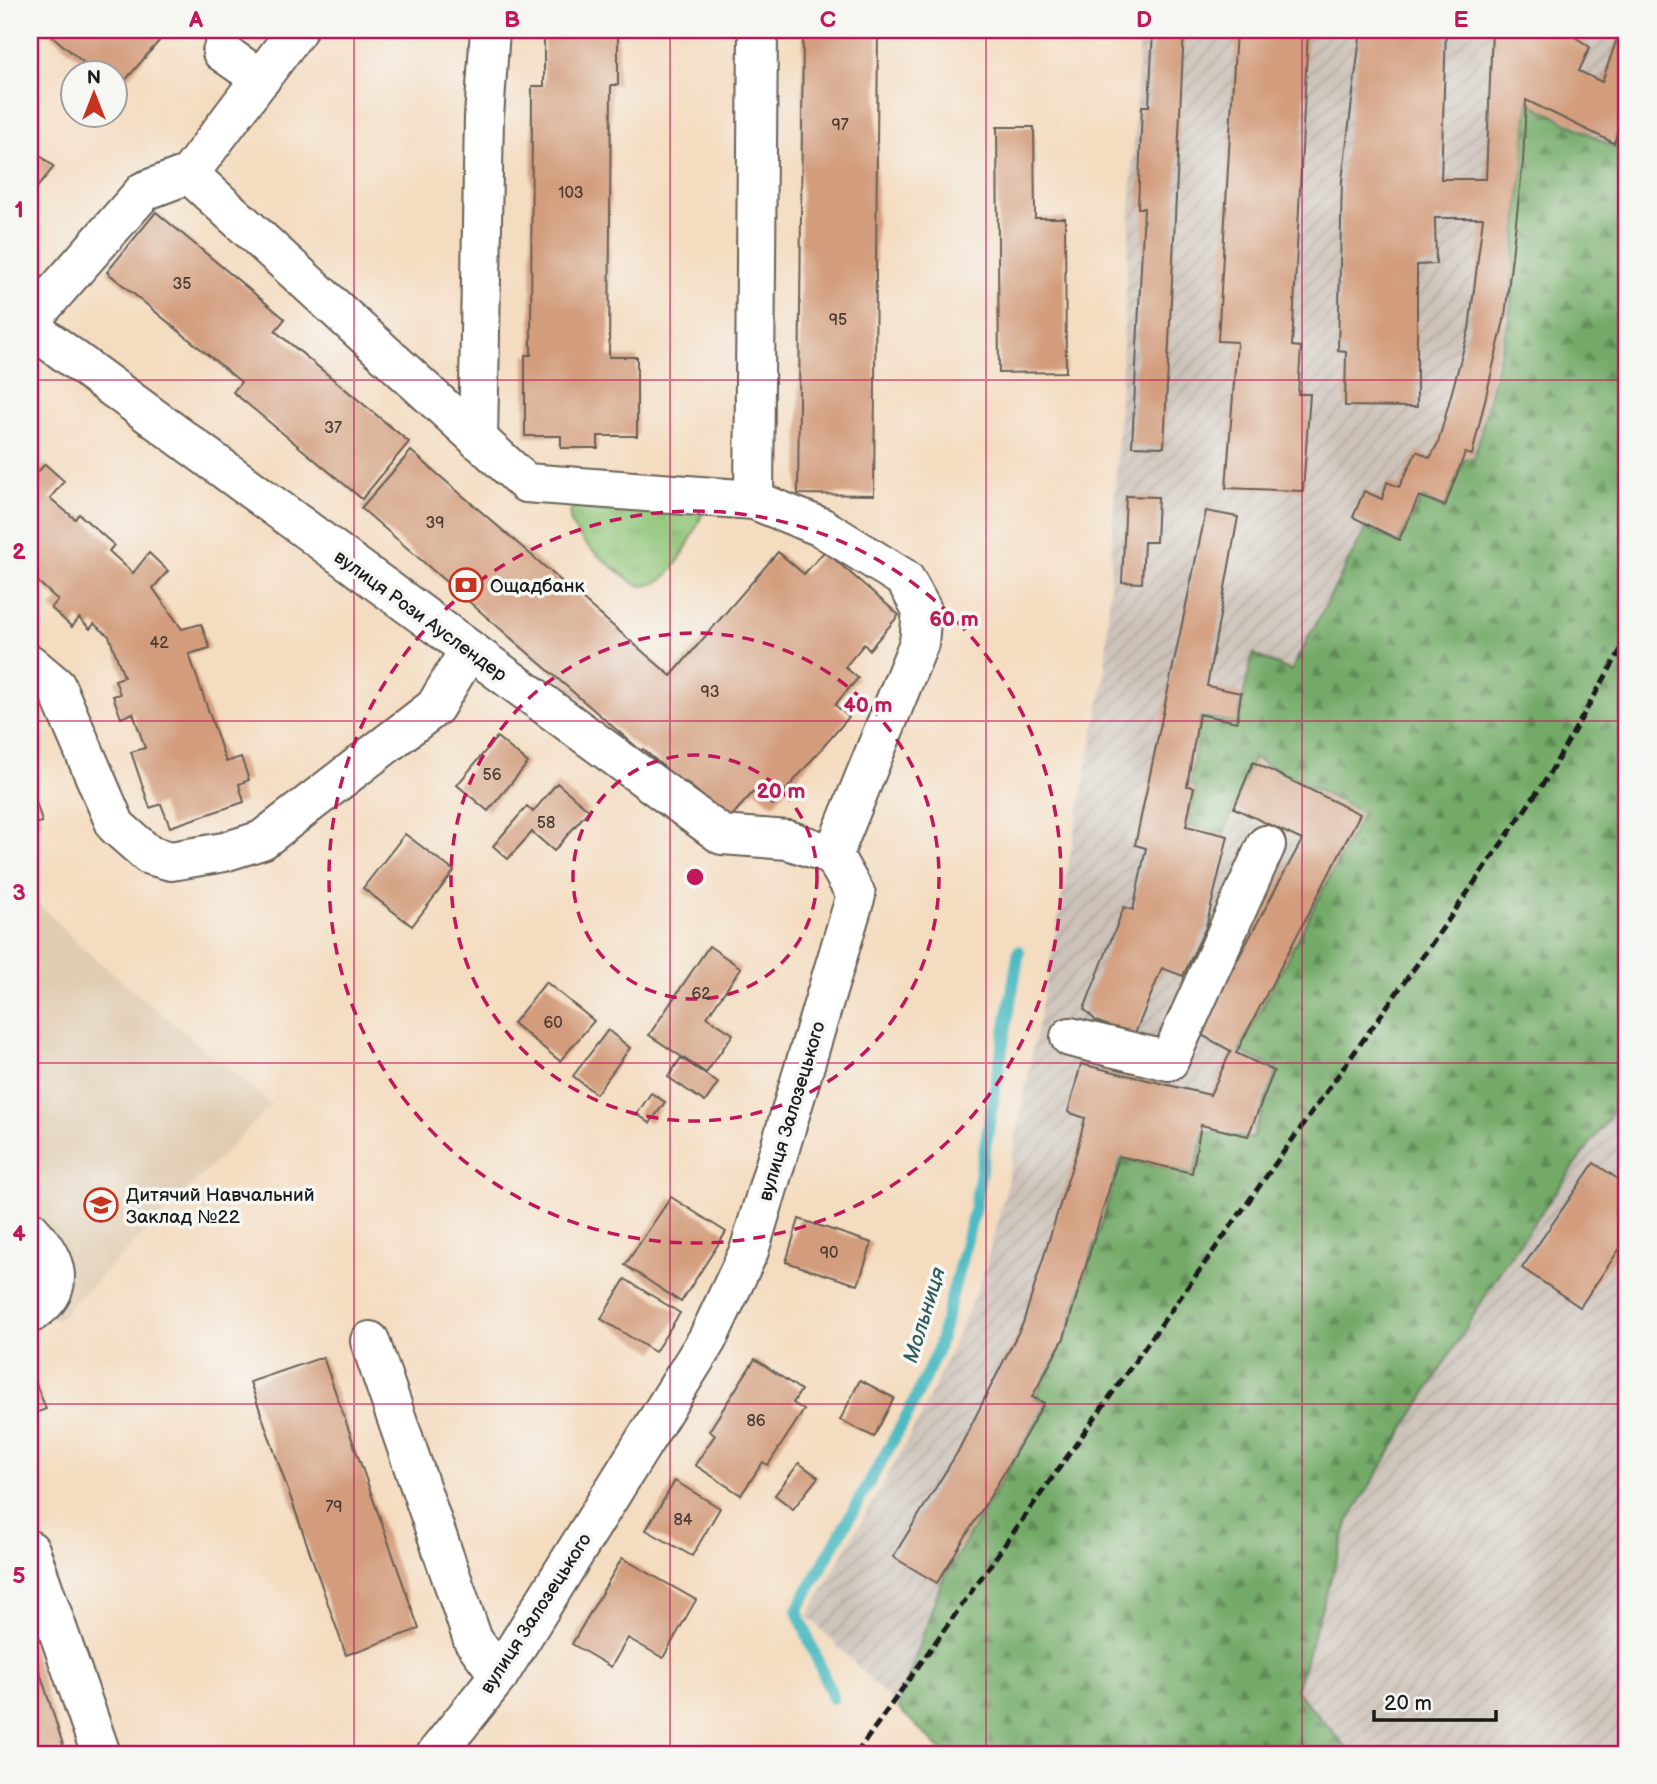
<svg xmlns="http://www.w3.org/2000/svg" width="1657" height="1784" viewBox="0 0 1657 1784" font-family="'Balsamiq Sans',sans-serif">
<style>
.built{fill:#e0ccb1}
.industrial{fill:url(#industrial-furrows)}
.grass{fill:url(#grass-tufts);stroke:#56704a;stroke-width:2}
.forest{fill:url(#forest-firs);stroke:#486342;stroke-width:2}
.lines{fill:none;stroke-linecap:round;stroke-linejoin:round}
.stream{stroke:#4dbbc2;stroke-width:12}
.building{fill:#d39d7d}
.minor-casing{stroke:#685f55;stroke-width:42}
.minor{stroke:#fff;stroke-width:38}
.rail{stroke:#1c1c1c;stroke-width:5;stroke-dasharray:10 5;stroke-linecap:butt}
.grid{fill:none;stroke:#c2185b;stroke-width:2;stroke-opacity:0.55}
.ring{fill:none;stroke:#c2185b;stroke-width:3.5;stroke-dasharray:12 9}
.labels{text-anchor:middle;stroke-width:7;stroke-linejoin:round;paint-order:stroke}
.number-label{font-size:16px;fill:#4a3c34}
.poi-label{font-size:19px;fill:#1c1c1c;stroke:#f6f6f2;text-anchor:start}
.street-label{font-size:19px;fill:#1c1c1c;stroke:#f6f6f2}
.water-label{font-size:21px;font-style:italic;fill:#305c5e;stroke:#f6f6f2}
.centre{fill:#c2185b;stroke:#f6f6f2;stroke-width:3.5}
.ring-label{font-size:21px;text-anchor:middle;font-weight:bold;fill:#c2185b;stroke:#f6f6f2;stroke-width:7;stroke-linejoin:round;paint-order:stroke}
.neatline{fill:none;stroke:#c2185b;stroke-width:2.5}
.grid-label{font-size:23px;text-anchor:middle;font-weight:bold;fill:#c2185b}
</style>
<defs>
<pattern id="industrial-furrows" width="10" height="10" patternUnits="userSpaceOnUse" patternTransform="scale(1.75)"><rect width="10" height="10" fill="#ccc2b9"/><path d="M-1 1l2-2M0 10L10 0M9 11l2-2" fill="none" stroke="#afa69e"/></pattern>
<pattern id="grass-tufts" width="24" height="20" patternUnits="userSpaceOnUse" patternTransform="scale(1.75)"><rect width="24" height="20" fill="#8fc577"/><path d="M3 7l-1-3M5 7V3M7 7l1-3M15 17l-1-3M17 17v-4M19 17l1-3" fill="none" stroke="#7ba966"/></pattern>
<pattern id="forest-firs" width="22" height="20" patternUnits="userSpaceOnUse" patternTransform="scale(1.75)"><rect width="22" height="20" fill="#73aa68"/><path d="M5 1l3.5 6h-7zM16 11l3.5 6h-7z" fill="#5e8a55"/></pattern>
</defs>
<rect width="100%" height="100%" fill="#f6f6f2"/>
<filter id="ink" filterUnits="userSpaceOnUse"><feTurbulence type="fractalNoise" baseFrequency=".0143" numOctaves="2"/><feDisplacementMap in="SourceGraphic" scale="14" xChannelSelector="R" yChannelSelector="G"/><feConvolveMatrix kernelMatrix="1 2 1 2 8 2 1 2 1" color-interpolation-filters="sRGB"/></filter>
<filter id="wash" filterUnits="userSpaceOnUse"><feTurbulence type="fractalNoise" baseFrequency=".00686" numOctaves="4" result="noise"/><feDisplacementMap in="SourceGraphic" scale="28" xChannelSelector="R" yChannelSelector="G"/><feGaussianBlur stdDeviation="1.57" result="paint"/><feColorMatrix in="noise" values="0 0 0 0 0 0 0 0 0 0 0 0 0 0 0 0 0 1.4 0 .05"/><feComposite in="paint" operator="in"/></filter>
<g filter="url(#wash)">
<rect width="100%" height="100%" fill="#f4dcc0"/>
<polygon class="built" points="30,895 80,946 272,1105 56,1321 30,1304"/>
<g class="industrial">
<polygon points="1140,30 1627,30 1627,113 1614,147 1528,103 1509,318 1474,459 1465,459 1444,510 1398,543 1366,528 1291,671 1237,722 1200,717 1191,785 1196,785 1188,825 1224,833 1253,758 1364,813 1240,1050 1278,1069 1252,1140 1195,1173 1121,1160 1066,1338 1035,1396 1047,1403 941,1583 898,1708 808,1616 921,1416 982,1279 1006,1189 1105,675"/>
<polygon points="1627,1092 1627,1754 1353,1754 1296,1691 1349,1520 1504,1265"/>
</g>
<path class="grass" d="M579 500 705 509C691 535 672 596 635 584 618 570 567 537 570 514 571 508 575 504 579 500Z"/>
<polygon class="forest" points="1528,102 1614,147 1627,113 1627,1092 1504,1265 1349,1520 1296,1691 1353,1754 945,1754 898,1708 941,1583 1047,1403 1035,1397 1066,1338 1121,1159 1194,1173 1204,1131 1252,1139 1277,1069 1239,1051 1363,813 1253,758 1224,833 1188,825 1196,786 1190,785 1200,717 1237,722 1253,654 1291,671 1366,528 1398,543 1422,498 1444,509 1465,458 1474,459 1509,318"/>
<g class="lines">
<polyline class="stream" points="833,1698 797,1610 908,1414 938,1349 974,1211 1019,951"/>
</g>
<g id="blocks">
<g class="building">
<polygon points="45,30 163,30 166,33 117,90 116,74 97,74"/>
<polygon points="544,30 618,30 618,85 611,85 609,357 637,357 637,436 598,436 598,448 561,448 561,436 525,436 525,355 531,355 532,86 544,86"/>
<polygon points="803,30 878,30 874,495 798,494"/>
<polygon points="1153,30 1184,30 1164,447 1132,446 1144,208 1138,208 1142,106 1149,106"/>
<polygon points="1236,30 1308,30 1292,346 1301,347 1298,394 1310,394 1303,491 1226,488 1237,342 1218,341"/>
<polygon points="1361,30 1446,30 1441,179 1486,179 1492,30 1575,30 1575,37 1590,47 1579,71 1602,82 1620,30 1627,30 1627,106 1614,143 1526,100 1523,162 1505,316 1472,455 1465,453 1445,506 1419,496 1399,540 1353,517 1364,491 1382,499 1387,482 1399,487 1417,451 1430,458 1438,443 1469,329 1483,218 1435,218 1436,264 1417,265 1417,407 1345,406 1346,351 1338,350 1342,180"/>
<polygon points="997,127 1034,127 1035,218 1065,218 1066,372 999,373"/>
<polygon points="30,147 54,167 30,196"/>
<polygon points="156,212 285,319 275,331 409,442 362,499 233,392 241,382 107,272"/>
<polygon points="411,451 671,676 778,552 804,574 825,551 899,615 869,650 864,644 845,667 858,678 835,705 849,717 773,805 755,790 729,819 686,782 685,785 643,749 641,751 361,508"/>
<polygon points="45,464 64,481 50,498 75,519 79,514 114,545 109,551 133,573 149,553 168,571 153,588 182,629 201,624 210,648 189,654 226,762 241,757 249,780 239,784 244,802 170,827 161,804 150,808 131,752 145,748 133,713 121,718 113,696 120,694 115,680 124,677 109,636 94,624 90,629 79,618 72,627 51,608 58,600 36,580 30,587 30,472 34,476"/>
<polygon points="1126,496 1158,497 1156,542 1144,542 1142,583 1122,582"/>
<polygon points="1206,511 1238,517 1207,686 1241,693 1237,722 1199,714 1187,786 1194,787 1186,826 1228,836 1206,927 1183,976 1162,968 1134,1036 1096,1021 1084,1009 1124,907 1133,910 1146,848 1135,845"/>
<polygon points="497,737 528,763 488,811 457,785"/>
<polygon points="1253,762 1360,814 1236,1053 1274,1071 1248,1136 1201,1125 1192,1173 1119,1156 1064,1338 1032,1397 1044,1403 994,1490 937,1583 893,1557 957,1453 1023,1323 1077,1150 1085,1118 1068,1112 1081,1064 1210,1095 1231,1051 1198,1033 1302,840 1234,808"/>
<polygon points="557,783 589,810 554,851 532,832 508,859 493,846 527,806 533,812"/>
<polygon points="30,787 32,787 42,822 30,825"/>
<polygon points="405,834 454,871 412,926 363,888"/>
<polygon points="709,946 741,968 707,1017 733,1034 706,1073 649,1035"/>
<polygon points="546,982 594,1021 560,1061 513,1023"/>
<polygon points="608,1030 630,1048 596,1094 573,1076"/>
<polygon points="681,1058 718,1083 705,1102 668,1077"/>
<polygon points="651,1093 665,1102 650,1123 637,1114"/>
<polygon points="1594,1163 1627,1185 1627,1238 1580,1307 1522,1268"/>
<polygon points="671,1197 726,1232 681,1302 625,1265"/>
<polygon points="799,1219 872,1243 858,1285 786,1262"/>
<polygon points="625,1279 680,1313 655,1352 601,1319"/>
<polygon points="323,1357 419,1629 346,1655 250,1382"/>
<polygon points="755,1359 801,1390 793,1403 804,1410 768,1465 763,1462 741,1495 695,1465 715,1435 709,1431"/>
<polygon points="30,1369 46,1409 30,1415"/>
<polygon points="860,1380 894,1398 874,1437 840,1420"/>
<polygon points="799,1463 818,1477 793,1509 775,1495"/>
<polygon points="675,1481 720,1508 692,1556 646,1530"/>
<polygon points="622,1558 696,1600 663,1658 628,1638 611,1667 572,1644"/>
<polygon points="30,1641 66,1754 30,1754"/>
</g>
</g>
</g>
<g filter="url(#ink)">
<use href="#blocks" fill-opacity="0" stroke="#685f55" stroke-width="2"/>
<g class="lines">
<defs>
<g id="minor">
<polyline points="222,52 261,79"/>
<polyline points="189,174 526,483 754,500 821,527 905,579 922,610 919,643 833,855"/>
<polyline points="30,321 144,191 189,174 297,30"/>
<polyline points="30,327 722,835 788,840 833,855"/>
<polyline points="478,440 484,117 490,30"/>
<polyline points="754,500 758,30"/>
<polyline points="30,664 56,686 116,826 149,855 171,861 224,852 262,840 435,707 469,650"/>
<polyline points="1070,1037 1169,1061 1266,845"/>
<path d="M30 1230C56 1258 70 1289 30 1314"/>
<polyline points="370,1341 473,1640 499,1675"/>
<polyline points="30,1550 101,1754"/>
<polyline points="436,1754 499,1675 707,1340 749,1251 856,895 833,855"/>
</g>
</defs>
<use href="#minor" class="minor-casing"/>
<use href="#minor" class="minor"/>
<polyline class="rail" points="856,1754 1447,922 1547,778 1627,639"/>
</g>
</g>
<path class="grid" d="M354 30V1754M670 30V1754M986 30V1754M1302 30V1754M30 380H1627M30 721H1627M30 1063H1627M30 1404H1627"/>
<g class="ring">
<circle cx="695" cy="877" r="122"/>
<circle cx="695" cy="877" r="244"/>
<circle cx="695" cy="877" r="366"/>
</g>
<defs>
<symbol id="bank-ring" viewBox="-11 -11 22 22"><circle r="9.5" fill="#f6f6f2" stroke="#c8321e" stroke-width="1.5"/><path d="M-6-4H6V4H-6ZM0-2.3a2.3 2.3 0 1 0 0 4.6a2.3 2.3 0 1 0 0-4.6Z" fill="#c8321e"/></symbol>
<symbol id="school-ring" viewBox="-11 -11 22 22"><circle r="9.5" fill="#f6f6f2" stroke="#c8321e" stroke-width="1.5"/><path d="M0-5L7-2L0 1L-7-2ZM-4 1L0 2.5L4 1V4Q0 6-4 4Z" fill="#c8321e"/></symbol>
</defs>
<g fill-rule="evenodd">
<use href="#bank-ring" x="447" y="566" width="38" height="38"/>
<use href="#school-ring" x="82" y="1186" width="38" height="38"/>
</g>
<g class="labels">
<g class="number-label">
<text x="840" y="130">97</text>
<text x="571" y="198">103</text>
<text x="182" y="289">35</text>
<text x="838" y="325">95</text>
<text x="333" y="433">37</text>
<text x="435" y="528">39</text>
<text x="159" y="648">42</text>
<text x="710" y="697">93</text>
<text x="492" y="780">56</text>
<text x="546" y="828">58</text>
<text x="701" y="999">62</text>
<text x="553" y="1028">60</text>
<text x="829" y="1258">90</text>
<text x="756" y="1426">86</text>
<text x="334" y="1512">79</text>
<text x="683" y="1525">84</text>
</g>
<g class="poi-label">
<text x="490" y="592">Ощадбанк</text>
<text x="126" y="1201">Дитячий Навчальний<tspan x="126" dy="22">Заклад №22</tspan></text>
</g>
<g class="street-label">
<text transform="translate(421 615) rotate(36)" y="7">вулиця Рози Ауслендер</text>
<text transform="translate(791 1111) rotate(-73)" y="7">вулиця Залозецького</text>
<text transform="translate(535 1613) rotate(-57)" y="7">вулиця Залозецького</text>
</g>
<g class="water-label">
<text transform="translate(924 1315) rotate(-73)" y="7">Мольниця</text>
</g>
</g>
<circle cx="695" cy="877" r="10" class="centre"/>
<g class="ring-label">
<text x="954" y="626">60 m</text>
<text x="868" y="712">40 m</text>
<text x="781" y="798">20 m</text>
</g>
<rect width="1657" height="1784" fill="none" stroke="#f6f6f2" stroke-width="77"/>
<g transform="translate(94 94)"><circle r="33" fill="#f6f6f2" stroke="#9f9f9c" stroke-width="2"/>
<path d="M0-5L12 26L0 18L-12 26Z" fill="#c8321e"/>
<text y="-10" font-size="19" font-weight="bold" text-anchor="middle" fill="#1c1c1c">N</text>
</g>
<path d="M1374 1710v10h122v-10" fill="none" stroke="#1c1c1c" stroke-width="3.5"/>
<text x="1384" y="1710" font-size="21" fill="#1c1c1c" stroke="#f6f6f2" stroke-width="5" paint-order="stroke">20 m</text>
<rect x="38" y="38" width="1580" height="1708" class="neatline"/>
<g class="grid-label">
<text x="196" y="27">A</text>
<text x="512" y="27">B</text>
<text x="828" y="27">C</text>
<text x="1144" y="27">D</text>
<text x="1461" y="27">E</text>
<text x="19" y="217">1</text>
<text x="19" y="559">2</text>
<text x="19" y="900">3</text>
<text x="19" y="1241">4</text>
<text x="19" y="1583">5</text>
</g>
</svg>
